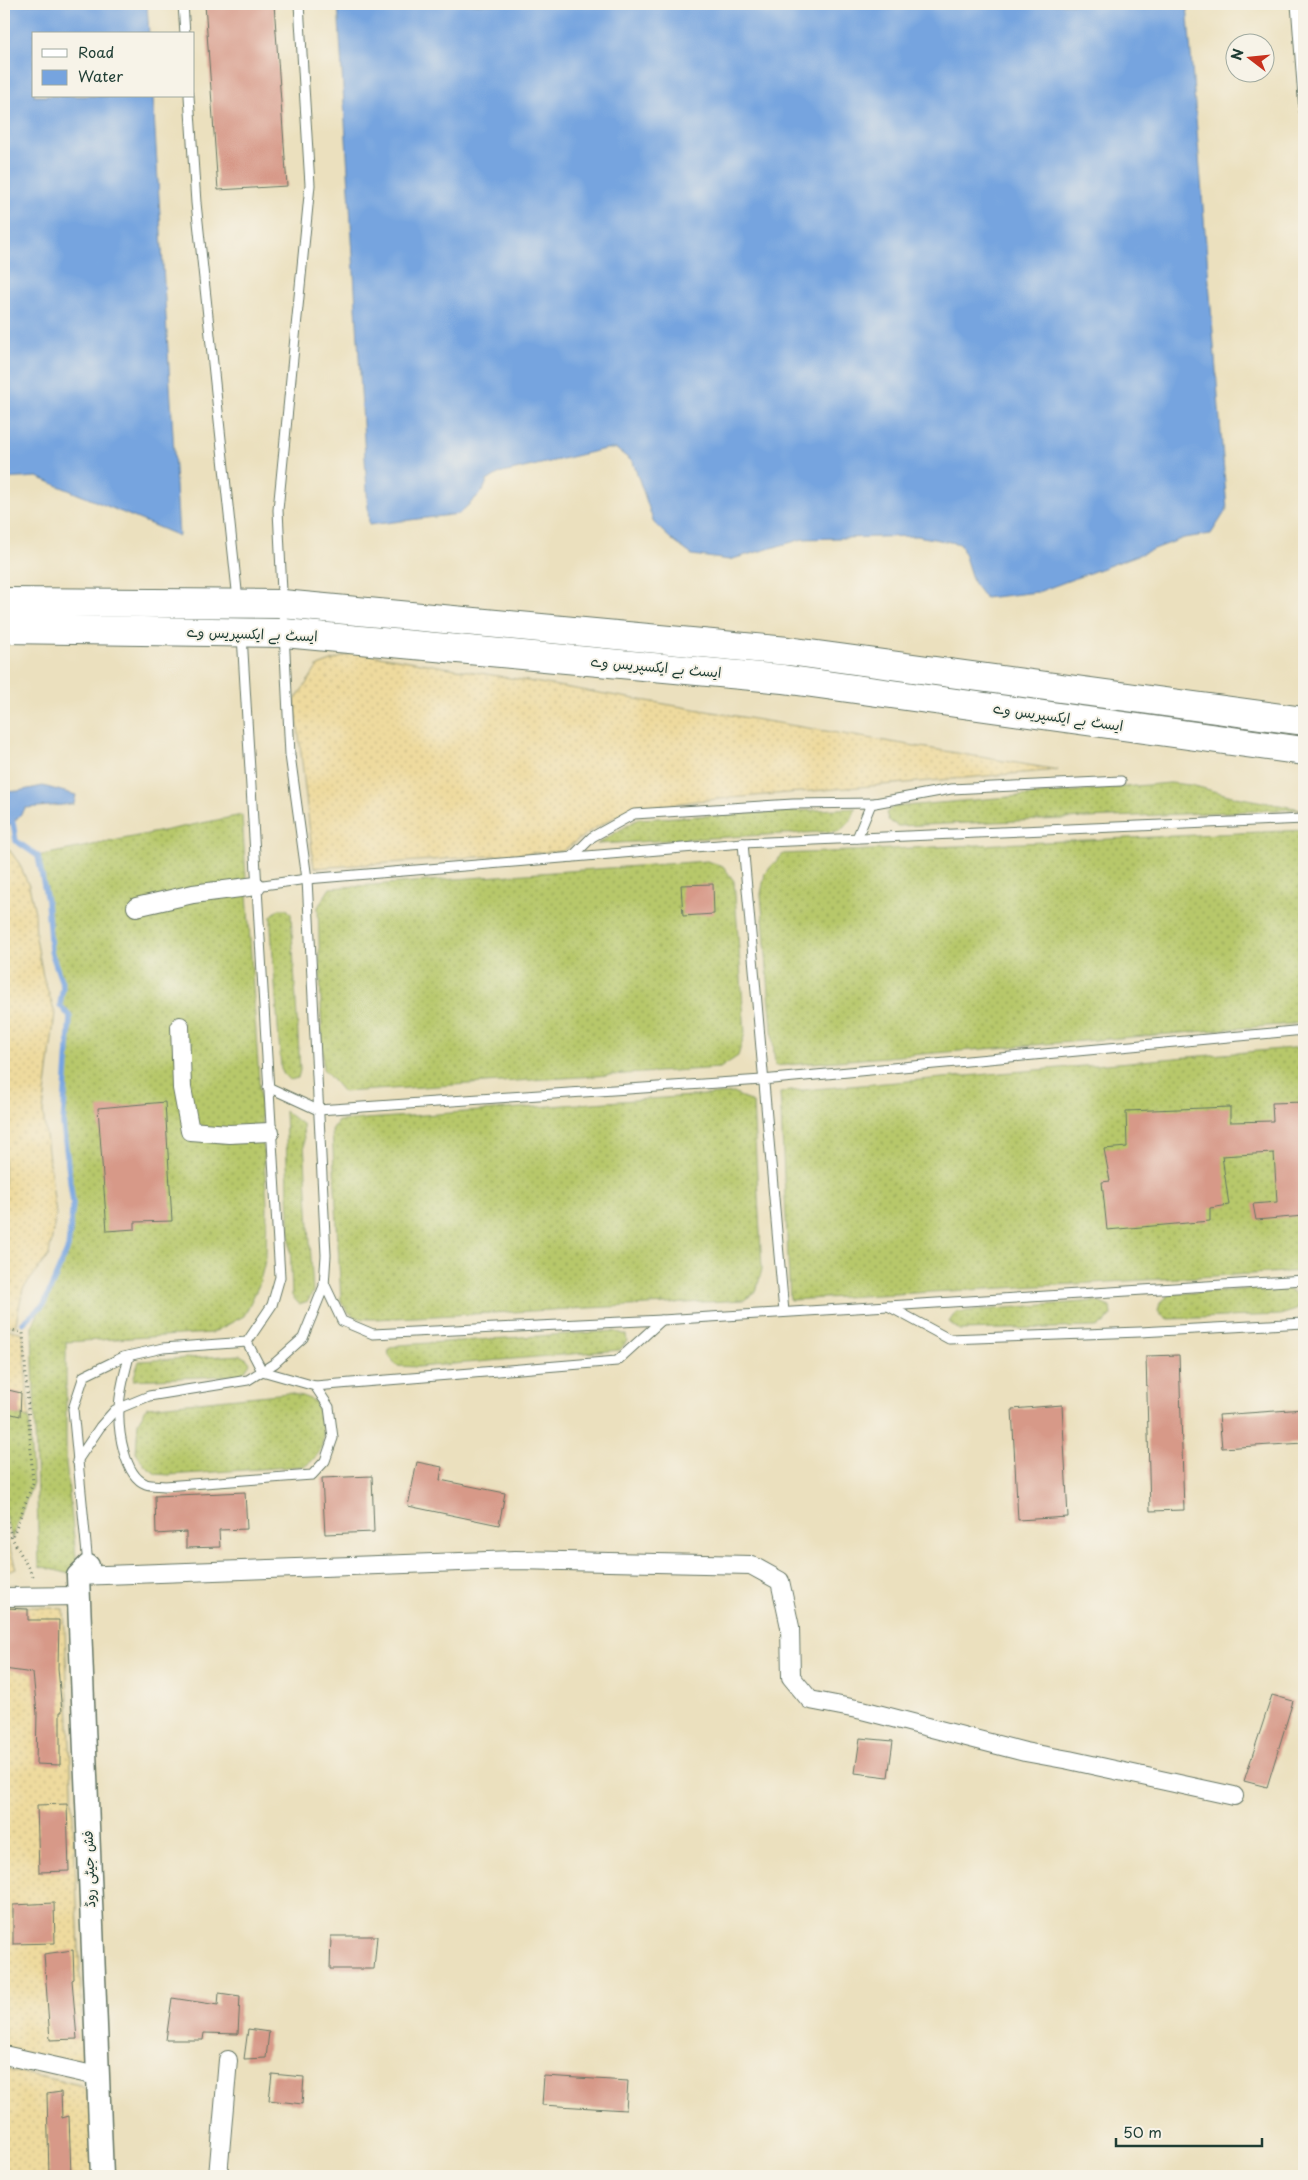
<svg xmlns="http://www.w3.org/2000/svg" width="1308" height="2180" viewBox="0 0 1308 2180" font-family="'Playpen Sans','Playpen Sans Arabic',sans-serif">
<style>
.grass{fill:url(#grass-dots);stroke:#6b8250}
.sand{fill:url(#sand-dots);stroke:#868c69}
.water{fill:#76a4df;stroke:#4a708a}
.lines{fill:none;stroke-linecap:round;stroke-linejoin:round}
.stream{stroke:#76a4df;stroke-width:5.5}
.building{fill:#d79988}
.service-casing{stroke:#667664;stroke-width:11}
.minor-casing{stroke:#667664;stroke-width:20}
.tertiary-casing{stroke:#667664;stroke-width:25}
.primary-casing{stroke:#667664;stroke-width:30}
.path{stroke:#667664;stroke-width:3;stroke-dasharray:1 4;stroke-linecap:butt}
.service{stroke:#fff;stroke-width:9}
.minor{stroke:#fff;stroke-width:18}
.tertiary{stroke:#fff;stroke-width:22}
.primary{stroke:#fff;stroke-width:28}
.labels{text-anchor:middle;stroke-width:4;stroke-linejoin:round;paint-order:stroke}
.street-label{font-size:14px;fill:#1f3d34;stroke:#f7f3e8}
</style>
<defs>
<pattern id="grass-dots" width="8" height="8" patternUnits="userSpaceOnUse" patternTransform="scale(1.25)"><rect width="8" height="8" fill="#b7c86b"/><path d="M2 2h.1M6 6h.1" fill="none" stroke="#94a459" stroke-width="1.8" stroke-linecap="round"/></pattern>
<pattern id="sand-dots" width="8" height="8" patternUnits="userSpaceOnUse" patternTransform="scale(1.25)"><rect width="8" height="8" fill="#eeda9e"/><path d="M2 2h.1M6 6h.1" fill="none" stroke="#ccbc89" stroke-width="1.8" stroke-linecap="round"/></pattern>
</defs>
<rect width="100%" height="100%" fill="#f7f3e8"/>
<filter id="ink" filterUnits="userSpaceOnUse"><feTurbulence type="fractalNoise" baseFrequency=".02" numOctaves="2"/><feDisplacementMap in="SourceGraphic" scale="10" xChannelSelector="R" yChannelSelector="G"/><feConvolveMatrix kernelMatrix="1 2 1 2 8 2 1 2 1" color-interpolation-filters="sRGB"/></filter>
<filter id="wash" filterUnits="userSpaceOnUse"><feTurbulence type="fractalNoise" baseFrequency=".0096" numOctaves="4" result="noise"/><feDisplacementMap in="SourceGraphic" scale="20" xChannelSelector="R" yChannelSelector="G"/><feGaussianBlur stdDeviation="1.12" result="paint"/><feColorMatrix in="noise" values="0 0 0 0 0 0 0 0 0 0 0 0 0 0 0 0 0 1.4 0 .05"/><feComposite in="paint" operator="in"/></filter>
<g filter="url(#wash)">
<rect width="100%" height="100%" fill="#ebe0be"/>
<g class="grass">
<polygon points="1170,783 1191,785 1236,797 1301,809 898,826 889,821 886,813 893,807"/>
<polygon points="856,808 851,820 840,831 597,844 638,819"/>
<polygon points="242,815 267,1205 266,1257 259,1285 244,1316 212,1333 66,1342 66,1463 78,1576 39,1566 32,1327 68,1248 73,1204 63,1124 70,1017 60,1005 63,986 51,951 47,902 38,856"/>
<polygon points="1304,830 1304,1023 775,1066 761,894 765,873 783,854"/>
<polygon points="707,861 723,866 734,881 745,1033 738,1056 720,1068 343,1092 323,1069 318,907 330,888"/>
<polygon points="279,909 287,909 291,914 300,1070 298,1078 290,1080 284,1075 281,1069 271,928 271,916"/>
<polygon points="1304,1047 1304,1271 790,1300 780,1092"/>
<path d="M734 1093 753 1103 762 1269 756 1292 744 1300 376 1319C357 1319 351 1319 341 1301L332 1130 338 1121Z"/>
<polygon points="285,1111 303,1125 313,1292 308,1301 299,1304 292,1296"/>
<polygon points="1285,1287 1297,1295 1302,1302 1296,1310 1280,1315 1168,1319 1161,1315 1158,1311 1160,1303 1170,1294"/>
<polygon points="1095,1301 1110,1307 1111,1315 1105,1323 1096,1327 959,1330 949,1322 956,1312"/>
<polygon points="614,1331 626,1335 627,1341 620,1350 418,1367 397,1366 389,1356 388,1349 399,1345"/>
<polygon points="240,1355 247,1359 250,1363 242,1375 133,1380 139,1361"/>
<path d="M288 1393 302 1396 315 1401C323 1428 332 1448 305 1466L169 1475 156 1474 145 1466 136 1453 138 1422 147 1407Z"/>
<polygon points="4,1411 29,1418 33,1483 12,1538 4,1512"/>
</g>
<g class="sand">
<polygon points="355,652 1058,770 695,801 626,811 590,831 563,851 314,868 295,700 318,666"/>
<polygon points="4,848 8,848 19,863 29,886 35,912 36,938 43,976 55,1013 43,1112 56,1214 49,1255 23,1289 15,1327 4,1324"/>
<polygon points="4,1328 23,1333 29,1418 4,1411"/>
<polygon points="4,1531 16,1568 4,1572"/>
<polygon points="4,1605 64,1609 84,2063 4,2049"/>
<polygon points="4,2069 80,2085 98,2100 101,2176 4,2176"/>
</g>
<g class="water">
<polygon points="4,4 147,4 149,34 34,34 34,96 153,96 179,536 37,477 4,479"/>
<polygon points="338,4 1187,4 1227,509 1211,534 1184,538 1038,592 985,598 973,582 961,544 917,536 803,539 729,560 692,555 673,541 654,523 633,462 616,449 605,449 498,474 487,481 483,491 459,514 369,525"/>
<polygon points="43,786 76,795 74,804 26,808 13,823 4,826 4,792 18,791"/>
</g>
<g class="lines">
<polyline class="stream" points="13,823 16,841 38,856 47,901 51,951 63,986 60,1005 70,1017 63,1124 73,1204 68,1248 44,1304 23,1323"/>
</g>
<g id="blocks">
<g class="building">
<polygon points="205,4 274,4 287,186 218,190"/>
<polygon points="713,884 714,914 683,916 681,885"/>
<polygon points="165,1102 172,1221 135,1222 135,1229 107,1231 98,1108"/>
<polygon points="1304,1102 1304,1216 1256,1220 1253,1204 1277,1202 1274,1153 1254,1154 1222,1156 1229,1205 1210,1208 1210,1221 1107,1230 1102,1182 1110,1181 1104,1149 1127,1147 1126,1111 1230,1107 1230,1122 1273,1121 1272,1103"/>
<polygon points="1179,1355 1184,1510 1150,1511 1146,1356"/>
<polygon points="4,1389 21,1393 20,1416 4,1412"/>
<polygon points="1062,1405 1068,1517 1018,1520 1012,1409"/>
<polygon points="1304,1409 1304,1443 1222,1448 1219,1415"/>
<polygon points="417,1462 442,1467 440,1480 505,1493 499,1525 408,1506"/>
<polygon points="372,1476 374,1532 325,1534 322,1478"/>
<polygon points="245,1492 247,1529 219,1530 220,1547 186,1548 186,1532 156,1534 155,1496"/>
<polygon points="4,1608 28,1609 28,1620 59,1620 58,1668 62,1712 60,1712 60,1765 36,1764 37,1713 33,1673 4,1669"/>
<polygon points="1272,1695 1293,1701 1267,1787 1244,1781"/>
<polygon points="860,1738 893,1741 888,1777 855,1773"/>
<polygon points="67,1804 69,1871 39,1872 37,1805"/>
<polygon points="54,1903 55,1943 13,1944 13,1905"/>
<polygon points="331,1936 377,1936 374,1969 330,1969"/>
<polygon points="73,1950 74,1979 72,1980 77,2039 50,2040 44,1954"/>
<polygon points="219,1993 240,1996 238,2034 204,2033 203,2040 166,2040 172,1998 218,2005"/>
<polygon points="248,2029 269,2032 266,2058 244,2059"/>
<polygon points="272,2074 304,2077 302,2104 269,2100"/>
<polygon points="544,2076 628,2081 626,2110 542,2105"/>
<polygon points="61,2092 62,2118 69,2116 71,2176 49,2176 47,2094"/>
</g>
</g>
</g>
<g filter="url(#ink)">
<use href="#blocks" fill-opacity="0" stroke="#667664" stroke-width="1"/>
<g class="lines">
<defs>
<g id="service">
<polyline points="183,4 185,34"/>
<polyline points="1296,4 1304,111"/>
<polyline points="189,96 196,203 238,600"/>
<polyline points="857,838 871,804 875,803 951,789 1121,781"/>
<polyline points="743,843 784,1312"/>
<polyline points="572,857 592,837 634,814 793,804 875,803"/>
<polyline points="256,886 307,879 743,843 1304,819"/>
<polyline points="268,1087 318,1110 762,1080 1304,1030"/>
<polyline points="324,1283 342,1321 373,1334 662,1320 1304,1280"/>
<polyline points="888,1306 949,1339 1140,1332 1304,1323"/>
<polyline points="247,1342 262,1371 315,1386 617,1361 662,1320"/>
<path d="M129 1356C125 1373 119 1392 119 1410 118 1430 124 1476 146 1484 152 1486 159 1485 165 1486L312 1475 325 1461 333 1438 329 1407 315 1386"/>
<polyline points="77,1461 100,1427 115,1410 149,1396 248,1380 275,1363 303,1338 324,1286 326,1255 307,879 290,755 278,510 310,185 299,4"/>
<polyline points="88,1565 73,1409 84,1376 123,1357 163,1348 247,1342 272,1305 280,1277 242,635"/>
</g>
<g id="minor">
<polyline points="136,907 193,894 256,886"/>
<polyline points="180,1026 182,1088 190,1131 229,1134 270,1132"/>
<polyline points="78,1576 515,1560 751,1565 780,1581 790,1627 791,1677 810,1700 862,1710 1025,1752 1069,1760 1234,1796"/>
<polyline points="4,1597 79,1596"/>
<polyline points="4,2055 97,2076"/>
<polyline points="218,2176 228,2060"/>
</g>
<polyline id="tertiary" points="88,1566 78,1576 102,2176"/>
<g id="primary">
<polyline points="4,602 282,604 788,651 1304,721"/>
<polyline points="4,629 284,633 783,679 1304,751"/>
</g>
</defs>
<use href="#service" class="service-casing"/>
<use href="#minor" class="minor-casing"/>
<use href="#tertiary" class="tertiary-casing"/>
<use href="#primary" class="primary-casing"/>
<g class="path">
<polyline points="4,1328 23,1333 33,1483 12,1538"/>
<polyline points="4,1461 6,1462 4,1471"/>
<polyline points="4,1512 12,1538 34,1578"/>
</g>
<use href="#service" class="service"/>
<use href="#minor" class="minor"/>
<use href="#tertiary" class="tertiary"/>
<use href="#primary" class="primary"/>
</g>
</g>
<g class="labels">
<g class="street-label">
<text transform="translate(252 634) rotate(2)" y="5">ایسٹ بے ایکسپریس وے</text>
<text transform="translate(656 667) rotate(5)" y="5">ایسٹ بے ایکسپریس وے</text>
<text transform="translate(1058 717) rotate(8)" y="5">ایسٹ بے ایکسپریس وے</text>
<text transform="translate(89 1869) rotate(-92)" y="5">فش جیٹی روڈ</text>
</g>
</g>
<rect width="1308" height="2180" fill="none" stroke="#f7f3e8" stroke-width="20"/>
<rect x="32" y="32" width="162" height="65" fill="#f7f3e8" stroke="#a1aaa0"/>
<rect x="42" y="49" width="25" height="8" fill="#ffffff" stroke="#a1aaa0"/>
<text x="78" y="58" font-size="15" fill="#1f3d34">Road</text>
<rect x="42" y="70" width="25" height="15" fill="#76a4df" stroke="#a1aaa0"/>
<text x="78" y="82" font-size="15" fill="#1f3d34">Water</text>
<g transform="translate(1250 58) rotate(286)"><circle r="24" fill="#f7f3e8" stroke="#a1aaa0"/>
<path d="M0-4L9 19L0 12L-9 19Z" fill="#c8321e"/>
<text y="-8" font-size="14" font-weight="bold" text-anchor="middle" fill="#1f3d34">N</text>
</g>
<path d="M1116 2138v8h146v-8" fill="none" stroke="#1f3d34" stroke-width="2.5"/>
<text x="1123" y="2138" font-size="15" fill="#1f3d34" stroke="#f7f3e8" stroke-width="4" paint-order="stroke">50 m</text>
</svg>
